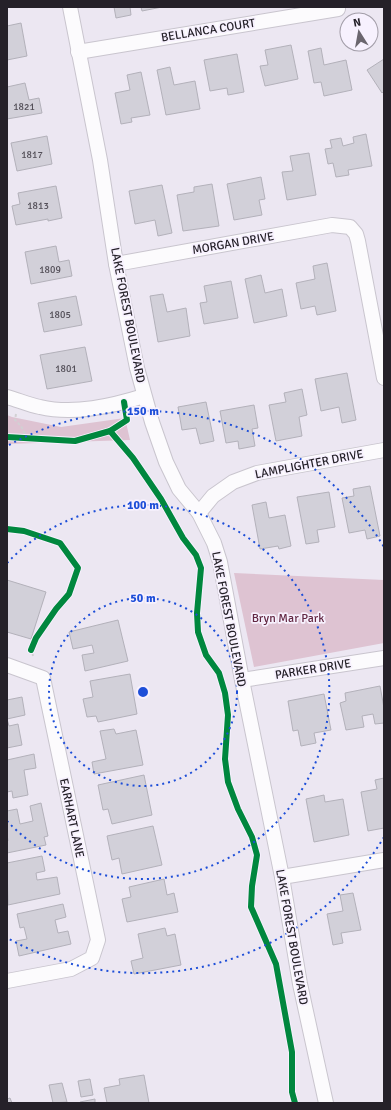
<svg xmlns="http://www.w3.org/2000/svg" width="391" height="1110" viewBox="0 0 391 1110" font-family="Signika,sans-serif">
<style>
.green{fill:#dec3d2}
.building{fill:#d2d0d9;stroke:#b3b1ba}
.lines{fill:none;stroke-linecap:round;stroke-linejoin:round}
.street-casing{stroke:#c9c5ce;stroke-width:16}
.path{stroke:#d2d0d3;stroke-width:2;stroke-dasharray:3 2;stroke-linecap:butt}
.street{stroke:#fcfbfd;stroke-width:14}
.cycleway-casing{stroke:#f7f1fe;stroke-width:8}
.cycleway{stroke:#00873e;stroke-width:6}
.ring{fill:none;stroke:#1d4ed8;stroke-width:2;stroke-dasharray:2 4}
.labels{text-anchor:middle;stroke-width:3.5;stroke-linejoin:round;paint-order:stroke}
.number-label{font-size:10px;fill:#524e57}
.street-label{font-size:12px;fill:#252129;stroke:#f7f1fe}
.park-label{font-size:12px;fill:#622742;stroke:#f7f1fe}
.centre{fill:#1d4ed8;stroke:#f7f1fe;stroke-width:2}
.ring-label{font-size:12px;text-anchor:middle;font-weight:bold;fill:#1d4ed8;stroke:#f7f1fe;stroke-width:3.5;stroke-linejoin:round;paint-order:stroke}
</style>
<rect width="100%" height="100%" fill="#ece7f2"/>
<g class="green">
<polygon points="7,415 12,417 61,427 125,418 130,440 7,444"/>
<polygon points="234,573 384,580 384,643 254,667"/>
</g>
<g class="building">
<polygon points="114,7 130,7 131,15 116,18"/>
<polygon points="141,7 162,7 142,11"/>
<polygon points="21,23 27,56 7,60 7,26"/>
<polygon points="291,45 298,79 265,86 260,66 268,65 265,50"/>
<polygon points="321,48 324,65 346,60 352,90 324,96 321,82 314,83 308,51"/>
<polygon points="237,54 244,92 228,95 227,88 210,91 204,60"/>
<polygon points="384,59 384,91 382,93 367,70"/>
<polygon points="170,67 174,85 195,81 200,109 166,115 157,70"/>
<polygon points="141,72 150,115 131,118 132,122 121,124 115,93 130,90 127,75"/>
<polygon points="25,83 29,100 39,98 42,113 7,119 7,87"/>
<polygon points="366,134 372,166 348,170 349,175 336,177 333,163 328,164 325,149 332,148 330,140 341,138 343,146 354,143 353,137"/>
<polygon points="47,136 52,164 17,171 11,143"/>
<polygon points="309,153 316,195 287,200 282,172 293,171 290,156"/>
<polygon points="261,177 265,199 259,200 262,215 234,220 227,184"/>
<polygon points="212,184 219,226 183,231 177,195 194,192 194,187"/>
<polygon points="162,185 172,233 158,236 155,220 135,224 129,191"/>
<polygon points="56,186 62,218 48,221 48,219 16,225 12,206 20,204 18,193"/>
<polygon points="56,246 59,262 69,260 72,276 31,284 25,252"/>
<polygon points="327,263 336,311 317,315 315,306 301,309 296,283 315,279 313,266"/>
<polygon points="261,275 265,293 282,289 287,316 254,323 245,279"/>
<polygon points="231,281 238,318 204,324 200,303 207,302 204,286"/>
<polygon points="163,294 167,312 186,308 190,336 158,342 150,296"/>
<polygon points="76,296 82,325 44,332 38,303"/>
<polygon points="85,347 92,381 47,389 40,355"/>
<polygon points="347,373 356,420 342,423 339,407 321,411 315,379"/>
<polygon points="302,389 307,415 299,417 302,436 276,441 269,405 286,402 284,393"/>
<polygon points="206,402 214,441 200,444 196,428 182,430 178,407"/>
<polygon points="254,405 258,428 252,429 255,446 239,449 238,441 226,443 220,411"/>
<polygon points="370,486 380,536 367,539 365,530 349,533 342,498 354,496 353,489"/>
<polygon points="329,492 335,527 317,530 319,542 306,544 297,497"/>
<polygon points="266,502 269,518 285,515 291,546 279,549 278,546 260,549 252,505"/>
<polygon points="7,580 46,592 31,639 7,632"/>
<polygon points="118,620 128,661 85,671 82,655 94,653 92,645 73,649 69,632"/>
<polygon points="130,674 137,714 98,722 96,716 87,717 83,699 93,697 90,681"/>
<polygon points="380,686 384,708 384,723 375,724 373,714 362,716 364,727 346,730 340,703 346,701 345,693"/>
<polygon points="324,694 331,730 314,733 316,743 301,746 298,730 293,731 288,701"/>
<polygon points="22,697 25,715 7,719 9,726 18,724 22,745 7,748 7,700"/>
<polygon points="114,729 116,734 136,730 143,765 94,774 92,762 106,759 100,731"/>
<polygon points="34,754 36,768 24,770 28,795 13,798 12,791 7,792 7,760"/>
<polygon points="144,775 152,815 112,824 108,809 103,810 98,785"/>
<polygon points="384,778 384,828 368,831 361,792 377,789 375,780"/>
<polygon points="324,795 325,802 343,799 349,835 314,842 306,799"/>
<polygon points="41,803 48,836 44,837 46,845 7,853 7,842 8,841 7,834 7,811 17,809 20,824 33,821 30,806"/>
<polygon points="153,826 162,865 122,874 119,858 112,860 107,836"/>
<polygon points="42,856 45,871 36,873 37,880 57,877 60,894 8,905 7,863"/>
<polygon points="164,879 167,895 174,893 178,912 127,922 122,899 131,897 129,887"/>
<polygon points="353,893 361,930 341,933 343,943 333,945 327,914 343,911 340,895"/>
<polygon points="63,904 66,917 55,920 58,933 68,931 71,944 19,956 16,941 27,939 24,927 20,928 17,914"/>
<polygon points="165,928 167,936 175,934 181,965 134,974 131,961 143,958 138,934"/>
<polygon points="144,1075 149,1103 107,1103 104,1088 120,1085 119,1079"/>
<polygon points="90,1079 93,1095 81,1097 78,1081"/>
<polygon points="62,1083 67,1102 53,1103 49,1085"/>
<polygon points="10,1098 12,1103 7,1103 7,1099"/>
<polygon points="95,1099 95,1103 80,1103 80,1102"/>
</g>
<g class="lines">
<defs>
<g id="street">
<polyline points="70,7 100,160 116,264 137,368 152,422 166,462 179,489 199,513 214,543 220,562 242,680 282,877 300,984 326,1103"/>
<polyline points="78,52 338,9"/>
<polyline points="116,264 332,225 350,227 356,234 358,241 384,378"/>
<path d="M7 397C18 400 29 405 40 407 74 415 112 406 144 396"/>
<polyline points="199,513 213,496 233,482 257,473 384,450"/>
<polyline points="7,665 43,678 98,940 92,958 71,969 7,981"/>
<polyline points="242,680 384,658"/>
<polyline points="282,877 384,860"/>
</g>
</defs>
<use href="#street" class="street-casing"/>
<g class="path">
<polyline points="16,414 15,420 21,426 27,438"/>
<path d="M7 529 24 531 60 543 78 568C75 577 73 588 68 595 58 609 28 637 33 656"/>
</g>
<use href="#street" class="street"/>
<defs>
<g id="cycleway">
<polyline points="110,431 133,458 161,499 183,538 196,555 201,568 197,613 198,632 206,655 219,673 225,693 228,715 225,759 228,782 238,809 252,837 257,855 252,886 251,907 276,964 292,1052 292,1092 295,1103"/>
<polyline points="7,437 75,441 110,431 127,420 124,402"/>
<polyline points="7,529 24,531 60,543 78,568 69,594 56,609 36,638 31,650"/>
</g>
</defs>
<use href="#cycleway" class="cycleway-casing"/>
<use href="#cycleway" class="cycleway"/>
</g>
<g class="ring">
<circle cx="143" cy="692" r="94"/>
<path d="M7 563A187 187 0 1 1 7 821"/>
<path d="M384 837A281 281 0 0 1 9 939M9 445A281 281 0 0 1 384 547"/>
</g>
<g class="labels">
<g class="number-label">
<text x="24" y="110">1821</text>
<text x="32" y="158">1817</text>
<text x="38" y="209">1813</text>
<text x="50" y="273">1809</text>
<text x="60" y="318">1805</text>
<text x="66" y="372">1801</text>
</g>
<g class="street-label">
<text transform="translate(208 30) rotate(-9)" y="4">BELLANCA COURT</text>
<text transform="translate(233 243) rotate(-10)" y="4">MORGAN DRIVE</text>
<text transform="translate(128 315) rotate(79)" y="4">LAKE FOREST BOULEVARD</text>
<text transform="translate(309 464) rotate(-11)" y="4">LAMPLIGHTER DRIVE</text>
<text transform="translate(229 619) rotate(79)" y="4">LAKE FOREST BOULEVARD</text>
<text transform="translate(313 669) rotate(-9)" y="4">PARKER DRIVE</text>
<text transform="translate(72 818) rotate(78)" y="4">EARHART LANE</text>
<text transform="translate(292 937) rotate(80)" y="4">LAKE FOREST BOULEVARD</text>
</g>
<g class="park-label">
<text x="288" y="622">Bryn Mar Park</text>
</g>
</g>
<circle cx="143" cy="692" r="6" class="centre"/>
<g class="ring-label">
<text x="143" y="415">150 m</text>
<text x="143" y="509">100 m</text>
<text x="143" y="602">50 m</text>
</g>
<rect width="391" height="1110" fill="none" stroke="#252129" stroke-width="16"/>
<g transform="translate(359 32) rotate(349)"><circle r="19" fill="#f7f1fe" stroke="#a39ea9"/>
<path d="M0-3L7 15L0 10L-7 15Z" fill="#6b666f"/>
<text y="-6" font-size="11" font-weight="bold" text-anchor="middle" fill="#252129">N</text>
</g>
</svg>
